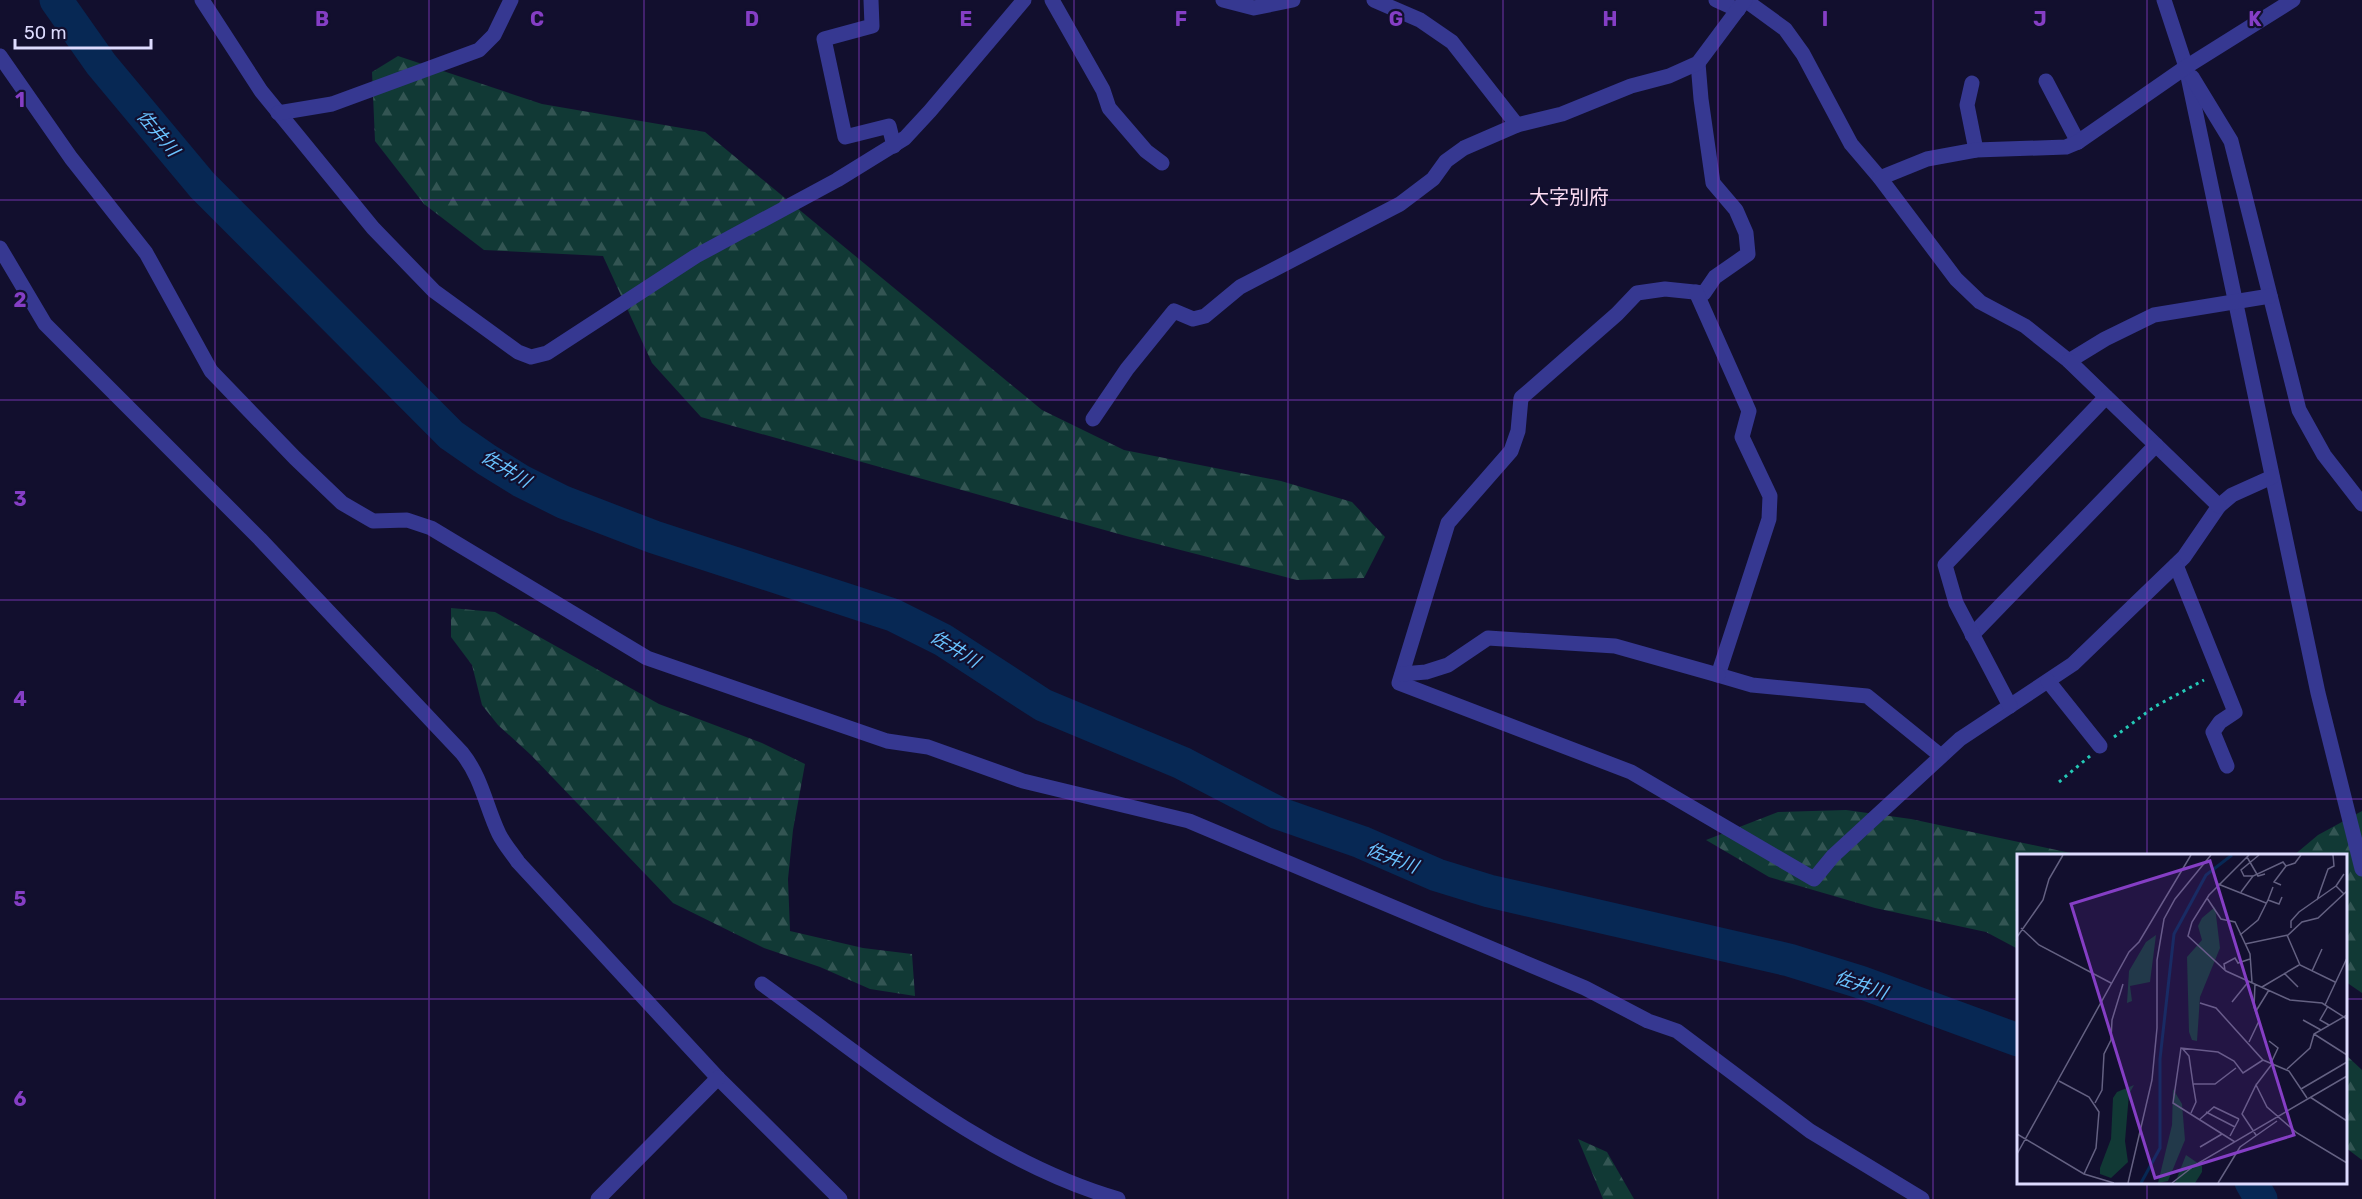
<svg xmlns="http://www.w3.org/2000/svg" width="2362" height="1199" viewBox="0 0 2362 1199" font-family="Rubik,'Noto Sans JP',sans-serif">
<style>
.forest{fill:url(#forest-firs)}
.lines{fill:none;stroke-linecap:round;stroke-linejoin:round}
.river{stroke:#072854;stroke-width:33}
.path{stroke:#24cab7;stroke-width:3;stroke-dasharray:3 4.5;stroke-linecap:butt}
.minor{stroke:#363891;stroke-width:15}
.grid{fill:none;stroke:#853ec5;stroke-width:1.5;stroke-opacity:0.55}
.labels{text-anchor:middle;stroke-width:4.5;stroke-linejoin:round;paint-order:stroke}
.water-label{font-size:18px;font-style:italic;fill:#6ac3ff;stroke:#120f2e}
.quarter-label{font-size:20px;fill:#ffdef5;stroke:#120f2e}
.inset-river{fill:none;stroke:#072854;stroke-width:3}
.inset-road{fill:none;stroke:#646182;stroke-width:1.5}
.view{fill:#853ec5;fill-opacity:0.15;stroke:#853ec5;stroke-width:3}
.inset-edge{fill:none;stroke:#dedcff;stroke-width:3}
.grid-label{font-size:20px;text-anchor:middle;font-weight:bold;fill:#853ec5;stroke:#120f2e;stroke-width:4.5;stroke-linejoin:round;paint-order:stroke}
</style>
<defs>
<pattern id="forest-firs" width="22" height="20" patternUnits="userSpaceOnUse" patternTransform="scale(1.5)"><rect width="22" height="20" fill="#113935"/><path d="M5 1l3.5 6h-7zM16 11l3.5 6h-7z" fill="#335553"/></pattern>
</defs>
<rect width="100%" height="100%" fill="#120f2e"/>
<g class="forest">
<polygon points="398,56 542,104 705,132 1042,410 1124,450 1281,481 1352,502 1385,537 1364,578 1297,580 1126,536 701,417 652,363 603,256 484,250 424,204 375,141 372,72"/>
<polygon points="451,608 495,612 659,704 762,743 805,764 793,830 788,879 790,931 863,948 912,954 915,996 870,989 820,967 764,948 673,903 531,755 498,725 482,705 472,665 451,637"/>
<polygon points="1846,810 1911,819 2080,855 2018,856 2018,949 1986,932 1875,908 1769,877 1706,840 1778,812"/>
<polygon points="2362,811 2362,993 2346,982 2346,856 2293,856 2318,835"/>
<polygon points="2346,1055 2362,1070 2362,1160 2346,1148"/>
<polygon points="1578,1139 1607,1152 1634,1199 1603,1199"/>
</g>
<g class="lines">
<g class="river">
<polyline points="56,0 101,64 202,185 451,435 487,460 521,481 563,502 654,537 893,615 943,640 1043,705 1182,763 1278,813 1361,842 1437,875 1489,891 1789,960 1860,982 2018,1040"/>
<polyline points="2251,1182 2261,1199"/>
</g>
<g class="path">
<polyline points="2114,737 2154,707 2204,680"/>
<polyline points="2059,782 2090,756"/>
</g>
<g class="minor">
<polyline points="202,0 261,91 373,228 434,291 518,352 531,357 547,353 696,256 837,180 905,138 930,111 1024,0"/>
<polyline points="871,0 872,26 824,39 845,137 889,126 894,146"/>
<polyline points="1052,0 1103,90 1109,108 1146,151 1162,163"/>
<polyline points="1223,0 1254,8 1293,0"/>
<polyline points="1374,0 1420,20 1452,42 1517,125"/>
<polyline points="1716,0 1738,10"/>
<polyline points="1745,0 1785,29 1803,54 1851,144 1880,178"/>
<polyline points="2164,0 2186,67 2318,693 2362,869"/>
<polyline points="0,56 71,158 146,253 211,371 295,458 342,503 373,521 407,520 431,528 647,658 887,741 928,747 1023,781 1189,821 1585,988 1648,1021 1677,1031 1810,1131 1922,1199"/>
<polyline points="1698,63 1701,99 1713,183 1736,210 1746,233 1748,254 1715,277 1704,293 1665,289 1637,293 1617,314 1521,398 1518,431 1511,451 1448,523 1399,683 1631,772 1814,879 1833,856 1960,739 2073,664 2184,557 2219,506 2232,495 2272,477"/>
<polyline points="2192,77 2231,141 2299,410 2324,455 2362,504"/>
<polyline points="2046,81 2078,142"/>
<polyline points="1972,83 1967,105 1976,150"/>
<polyline points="278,113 332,104 479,50 494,35 511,0"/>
<path d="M0 248 45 324 260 539 462 753C482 778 486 807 499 834 504 844 512 853 518 862L718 1078 840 1199"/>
<polyline points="1696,292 1749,411 1742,437 1770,496 1769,519 1718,675 1752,685 1867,696 1941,756"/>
<polyline points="2270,296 2154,315 2105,339 2069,361 2025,326 1980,302 1956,279 1880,178 1927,159 1976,150 2066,147 2078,142 2186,67 2293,0"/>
<polyline points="2069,361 2219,506"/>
<polyline points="1093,419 1127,369 1174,311 1193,319 1205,316 1240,287 1400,204 1433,179 1446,161 1464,148 1517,125 1562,114 1631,86 1669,76 1698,63 1745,0"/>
<polyline points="2176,565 2235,712 2220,722 2213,732 2227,766"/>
<polyline points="1972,635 2156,445"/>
<polyline points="1402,674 1426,672 1448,665 1488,638 1615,646 1718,675"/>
<polyline points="2048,681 2100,746"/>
<polyline points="2010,706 1956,603 1945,565 2106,397"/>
<path d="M762 984C874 1064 984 1160 1118 1199"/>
<polyline points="598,1199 718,1078"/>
</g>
</g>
<path class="grid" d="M215 0V1199M429 0V1199M644 0V1199M859 0V1199M1074 0V1199M1288 0V1199M1503 0V1199M1718 0V1199M1933 0V1199M2147 0V856M0 200H2362M0 400H2362M0 600H2362M0 799H2362M0 999H2018M2346 999H2362M2147 1182V1199"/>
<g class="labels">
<g class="water-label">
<text transform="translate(158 133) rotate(50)" y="6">佐井川</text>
<text transform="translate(506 469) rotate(31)" y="6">佐井川</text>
<text transform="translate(955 649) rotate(31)" y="6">佐井川</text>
<text transform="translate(1392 858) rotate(21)" y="6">佐井川</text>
<text transform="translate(1861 985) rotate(19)" y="6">佐井川</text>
</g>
<g class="quarter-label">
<text x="1569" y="204">大字別府</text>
</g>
</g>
<g transform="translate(2017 854)">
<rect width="330" height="330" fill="#120f2e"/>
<path d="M198 53 203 94 183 143 180 187 175 186 172 178 170 103 185 86 181 72 185 64ZM139 81 133 128 113 132 115 147 110 149 112 117 129 88ZM117 231 112 240 108 287 111 308 94 324 83 320V314L94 285 96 244 100 238ZM156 235 165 250 168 286 151 327 141 329 155 271ZM169 301 185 312V318L178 329H158Z" fill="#113935"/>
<path class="inset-river" d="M124 329 143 294V205L157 80 189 21 215 1"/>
<path class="inset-road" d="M232 1 192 41 175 68 171 82 209 117 273 146 305 149 330 165M230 3 241 22 248 20M236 22H227L224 16 242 1M201 30 249 49M264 31 257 28 269 12M256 33 251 46 262 50 265 43M224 38 236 22 266 8 269 12 278 9 284 1M327 40 319 32 327 20M190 44 204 65 218 68 233 100 235 128M300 46 311 15 317 12 316 1M4 74 22 91 94 129M274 74V67L282 58 319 32M223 81 241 66 251 46M270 81 283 111 318 128M0 83 26 46 32 25 46 1M228 90 271 81 285 68 301 64 330 37M208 116 207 110 218 104 221 109 233 105M295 117 305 95M267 119 281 133M245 133 282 111M215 148 232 127M183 149 199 154 246 206 272 217 290 244M308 151 330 104M311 152 303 166 312 171M239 157 252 136M286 166 304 176M297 180 330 201M252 187 261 194 254 209M232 188 242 167 237 153 238 130M165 194 172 202 176 230M270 215 293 194 297 180 330 161M42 227 72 243 82 258 79 294 67 320M239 231 255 210M284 235 330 208M293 243 330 267M78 249 85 236 87 200 94 186 95 166 106 130M189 258 218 273M174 259 179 248 176 230H198L219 214M183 265 197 253 222 265M0 280 67 320 97 329M239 281 225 260 239 231 250 253 280 279 330 309M213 282 222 265M218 288 156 249 164 194 201 198 217 207 226 219 246 206M183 293 205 280M0 300 112 98 122 88 174 1M111 329 135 226 140 174V106L147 65 158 45 194 1M155 329 178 311 330 222M201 329 223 293 260 267"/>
<path class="view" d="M193 7 277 281 138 324 54 50Z"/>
<rect width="330" height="330" class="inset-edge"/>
</g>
<g class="grid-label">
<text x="322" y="26">B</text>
<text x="537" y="26">C</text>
<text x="752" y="26">D</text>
<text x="966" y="26">E</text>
<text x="1181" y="26">F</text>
<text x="1396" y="26">G</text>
<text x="1610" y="26">H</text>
<text x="1825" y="26">I</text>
<text x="2040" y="26">J</text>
<text x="2255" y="26">K</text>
<text x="20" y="107">1</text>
<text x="20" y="307">2</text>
<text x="20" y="506">3</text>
<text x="20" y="706">4</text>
<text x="20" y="906">5</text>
<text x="20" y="1106">6</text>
</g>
<path d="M15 39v9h136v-9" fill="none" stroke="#dedcff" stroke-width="3"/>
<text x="24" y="39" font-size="18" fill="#dedcff" stroke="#120f2e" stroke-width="4.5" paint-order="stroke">50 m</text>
</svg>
